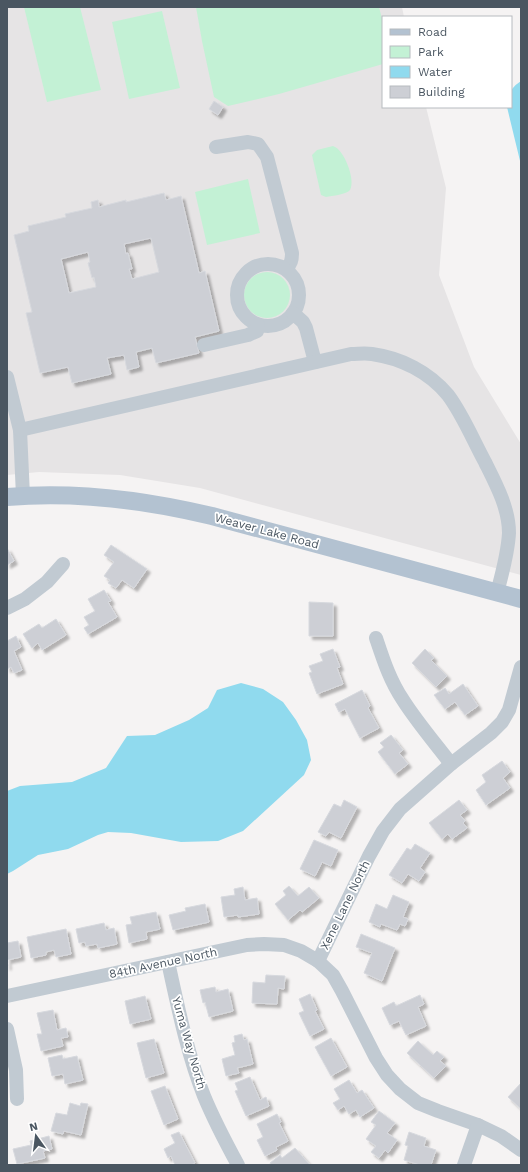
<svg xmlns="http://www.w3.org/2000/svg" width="528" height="1172" viewBox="0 0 528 1172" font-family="'Work Sans',sans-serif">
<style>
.education{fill:#e6e4e5}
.green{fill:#c3f1d5}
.water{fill:#90daee}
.building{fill:#cdcfd5;stroke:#d7d9de;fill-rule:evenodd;filter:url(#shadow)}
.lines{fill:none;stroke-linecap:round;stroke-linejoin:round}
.minor{stroke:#c1cad2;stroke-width:14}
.major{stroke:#b3c2d1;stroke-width:18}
.labels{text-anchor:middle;stroke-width:3.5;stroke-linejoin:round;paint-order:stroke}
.street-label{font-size:12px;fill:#4a5661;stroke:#fff}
</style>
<defs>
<filter id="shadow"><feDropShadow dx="3.5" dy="3.5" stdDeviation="1" flood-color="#0004"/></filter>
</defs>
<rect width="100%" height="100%" fill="#f5f3f3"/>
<polygon class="education" points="7,7 402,7 404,17 383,17 383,107 426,107 446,188 439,275 474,367 521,444 521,575 200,488 120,475 39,472 7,475"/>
<g class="green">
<polygon points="24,7 80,7 101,90 47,102"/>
<polygon points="196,7 379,7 383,23 383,64 279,94 228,106 214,97 202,41"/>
<polygon points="162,11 180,88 129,99 112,22"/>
<path d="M333 146C344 149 356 180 350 190 347 194 332 196 326 197L321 195 312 155 317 150Z"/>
<polygon points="248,179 260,233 207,245 195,192"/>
<circle cx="267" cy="295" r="23"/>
</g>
<g class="water">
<path d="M521 81V165L507 107H511C511 92 508 90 521 81Z"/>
<polygon points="241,683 263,689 283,702 296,720 307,740 311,760 304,775 243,831 218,841 181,842 131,833 108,832 98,835 68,849 38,855 13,871 7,874 7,791 20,786 72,782 106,768 127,736 155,735 189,720 208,708 217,690"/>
</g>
<g class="building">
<polygon points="214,101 223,107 218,115 209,109"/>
<path d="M164 193 166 200 181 196 199 273 205 271 219 331 195 337 199 353 156 363 152 348 136 352 139 367 127 370 124 355 107 358 111 374 72 383 68 367 40 373 26 313 32 312 14 235 29 231 28 226 66 217 65 214 92 208 91 202 98 200 99 207 126 200V202ZM151 238 159 272 132 279 129 269H132L128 253 126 254 124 244ZM88 252 90 262 88 263 92 278 94 277 96 287 69 293 61 259Z"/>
<polygon points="111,545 147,569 134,588 122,580 116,588 108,583 110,580 104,576 114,562 104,555"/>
<polygon points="7,548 14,561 7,565"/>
<polygon points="104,590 111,601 108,602 117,617 88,634 84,628 89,625 84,617 95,611 88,599"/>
<polygon points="309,602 333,603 333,636 309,636"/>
<polygon points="56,619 66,635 42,650 38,643 32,648 23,634 39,624 42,628"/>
<polygon points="16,636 21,647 14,651 22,670 14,673 11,667 7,669 7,641"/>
<polygon points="333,649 340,667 337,668 343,684 317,694 309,673 312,672 309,666 323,661 320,654"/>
<polygon points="425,649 434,658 431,660 447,676 436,687 412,663"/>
<polygon points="463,684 478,706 465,715 455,702 445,709 434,695 445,688 449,694"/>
<polygon points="362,690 370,706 368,708 379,728 360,738 345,709 339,712 335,704"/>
<polygon points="391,735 403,750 399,753 408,764 395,774 378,752 384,747 380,743"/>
<polygon points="502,761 510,772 503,778 510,788 486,805 476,790 486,782 482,775"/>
<polygon points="344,800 357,807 341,838 329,832 326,836 318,832 334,804 341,807"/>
<polygon points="459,800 467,810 460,815 465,821 463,823 467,828 452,839 448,834 442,839 429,823"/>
<polygon points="314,840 338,850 331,866 322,862 315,876 300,869"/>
<polygon points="415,844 430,853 420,868 425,872 419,881 408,874 402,883 389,875 407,848 411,850"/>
<polygon points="289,886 298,896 309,887 319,898 302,912 300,910 288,920 275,904 286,895 283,891"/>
<polygon points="243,887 245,900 257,898 259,914 238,917 238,915 224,917 221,897 235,895 234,889"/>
<polygon points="393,895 409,902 403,917 408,919 405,926 400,924 397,930 381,924 380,927 369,922 376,904 387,909"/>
<polygon points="205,904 209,922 173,930 169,915 186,911 185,908"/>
<polygon points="156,912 160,929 146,932 147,939 129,943 126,925 132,924 130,917"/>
<polygon points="104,923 106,930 114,928 117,944 98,948 97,944 86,946 85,942 79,943 76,929"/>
<polygon points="66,929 71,954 56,957 54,950 46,952 46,955 31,958 27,937"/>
<polygon points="361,934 395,948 382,981 364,973 372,953 356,947"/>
<polygon points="18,941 21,957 7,960 8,966 7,967 7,943"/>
<polygon points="266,975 285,976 284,989 278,988 277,1004 252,1003 253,982 265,983"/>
<polygon points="215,987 216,992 228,989 233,1011 209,1017 205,1002 203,1003 200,990"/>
<polygon points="310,994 317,1010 315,1011 324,1029 310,1036 299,1013 304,1011 299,999"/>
<polygon points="420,995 424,1004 418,1007 426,1026 406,1035 399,1021 390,1025 382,1008 394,1002 396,1006"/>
<polygon points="145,996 151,1019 130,1024 125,1001"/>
<polygon points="53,1010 57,1030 66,1028 68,1037 61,1038 63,1046 41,1051 37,1034 42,1034 37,1013"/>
<polygon points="242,1034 244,1040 247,1039 253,1064 237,1068 239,1073 226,1076 222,1059 235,1055 232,1043 235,1042 234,1036"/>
<polygon points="331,1038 347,1067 331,1076 315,1047"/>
<polygon points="154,1039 164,1073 146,1078 137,1043"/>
<polygon points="418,1041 433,1055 437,1051 444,1057 440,1061 446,1066 434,1078 407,1053"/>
<polygon points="62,1055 63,1059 77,1056 83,1080 65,1084 63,1074 52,1076 48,1058"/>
<polygon points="250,1077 260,1100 266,1097 269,1106 246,1116 235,1091 238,1090 235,1083"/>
<polygon points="349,1080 357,1093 362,1090 374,1108 360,1117 356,1110 349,1114 344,1106 338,1110 333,1103 340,1099 334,1089"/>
<polygon points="521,1083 521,1109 508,1097"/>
<polygon points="165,1086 178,1119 164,1125 151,1091"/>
<polygon points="70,1103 80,1106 81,1103 88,1104 81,1135 64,1131 63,1134 51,1131 56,1113 67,1115"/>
<polygon points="379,1111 395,1123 387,1133 397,1140 388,1153 385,1150 379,1158 371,1152 376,1146 366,1139 376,1125 371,1122"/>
<polygon points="277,1114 281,1122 279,1123 288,1141 276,1147 277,1150 265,1156 257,1140 263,1137 257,1124"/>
<polygon points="179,1132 195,1163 191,1165 175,1165 171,1156 168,1158 164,1149 175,1143 171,1135"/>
<polygon points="409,1132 426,1138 424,1146 436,1150 431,1165 420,1165 404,1160 408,1146 405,1145"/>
<polygon points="49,1136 52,1149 43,1151 45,1158 17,1164 13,1149 31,1145 30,1141"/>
<polygon points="295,1148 310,1165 271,1165 270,1163 280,1155 282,1158"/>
</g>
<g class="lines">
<g class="minor">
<path d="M216 147 248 142 258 144 267 157 292 253C292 260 291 264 286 269"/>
<circle cx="268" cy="295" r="31"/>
<polyline points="293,313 303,322 306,328 315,362"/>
<polyline points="204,345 248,335 257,331 258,325"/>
<polyline points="7,377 20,430 23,496"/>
<path d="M20 430 351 354C358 354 365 353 372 354 401 358 429 372 448 395 463 415 473 440 485 462 496 484 509 508 509 533 508 553 502 574 497 593"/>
<polyline points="7,608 25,599 47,582 63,564"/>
<path d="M376 638C383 659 390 681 403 700 417 722 435 743 451 764"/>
<polyline points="318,961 369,856 383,831 400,809 451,764 491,733 502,722 509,710 521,667"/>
<path d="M168 962C178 1007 187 1053 204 1096 214 1120 226 1143 238 1165"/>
<polyline points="7,996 247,945 264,944 284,945 301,951 318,961 333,975 342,991 376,1058 387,1075 400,1089 418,1103 438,1111 478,1125 501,1136 521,1150"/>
<polyline points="7,1029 16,1070 17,1099"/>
<polyline points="464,1165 478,1125"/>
</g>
<path class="major" d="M7 497C76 491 145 500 212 516L521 599"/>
</g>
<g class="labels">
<g class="street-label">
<text transform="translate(267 531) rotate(15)" y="4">Weaver Lake Road</text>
<text transform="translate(345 905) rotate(-64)" y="4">Xene Lane North</text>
<text transform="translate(163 963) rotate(-12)" y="4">84th Avenue North</text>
<text transform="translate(189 1043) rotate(74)" y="4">Yuma Way North</text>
</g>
</g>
<rect width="528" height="1172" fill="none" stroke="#4a5661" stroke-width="16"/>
<rect x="382" y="16" width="130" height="92" fill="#ffffff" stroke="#b7bbc0"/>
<rect x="390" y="29" width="20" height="6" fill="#b3c2d1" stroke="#b7bbc0"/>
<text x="418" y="36" font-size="12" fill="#4a5661">Road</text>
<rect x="390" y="46" width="20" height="12" fill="#c3f1d5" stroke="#b7bbc0"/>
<text x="418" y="56" font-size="12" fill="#4a5661">Park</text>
<rect x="390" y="66" width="20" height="12" fill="#90daee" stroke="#b7bbc0"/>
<text x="418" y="76" font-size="12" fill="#4a5661">Water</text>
<rect x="390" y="86" width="20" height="12" fill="#cdcfd5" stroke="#b7bbc0"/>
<text x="418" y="96" font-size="12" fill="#4a5661">Building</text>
<g transform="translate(36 1136) rotate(346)" stroke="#ffffff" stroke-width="3" paint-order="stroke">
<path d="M0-3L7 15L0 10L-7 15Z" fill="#4a5661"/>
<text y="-6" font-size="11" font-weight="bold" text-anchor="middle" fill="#4a5661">N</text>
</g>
</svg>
